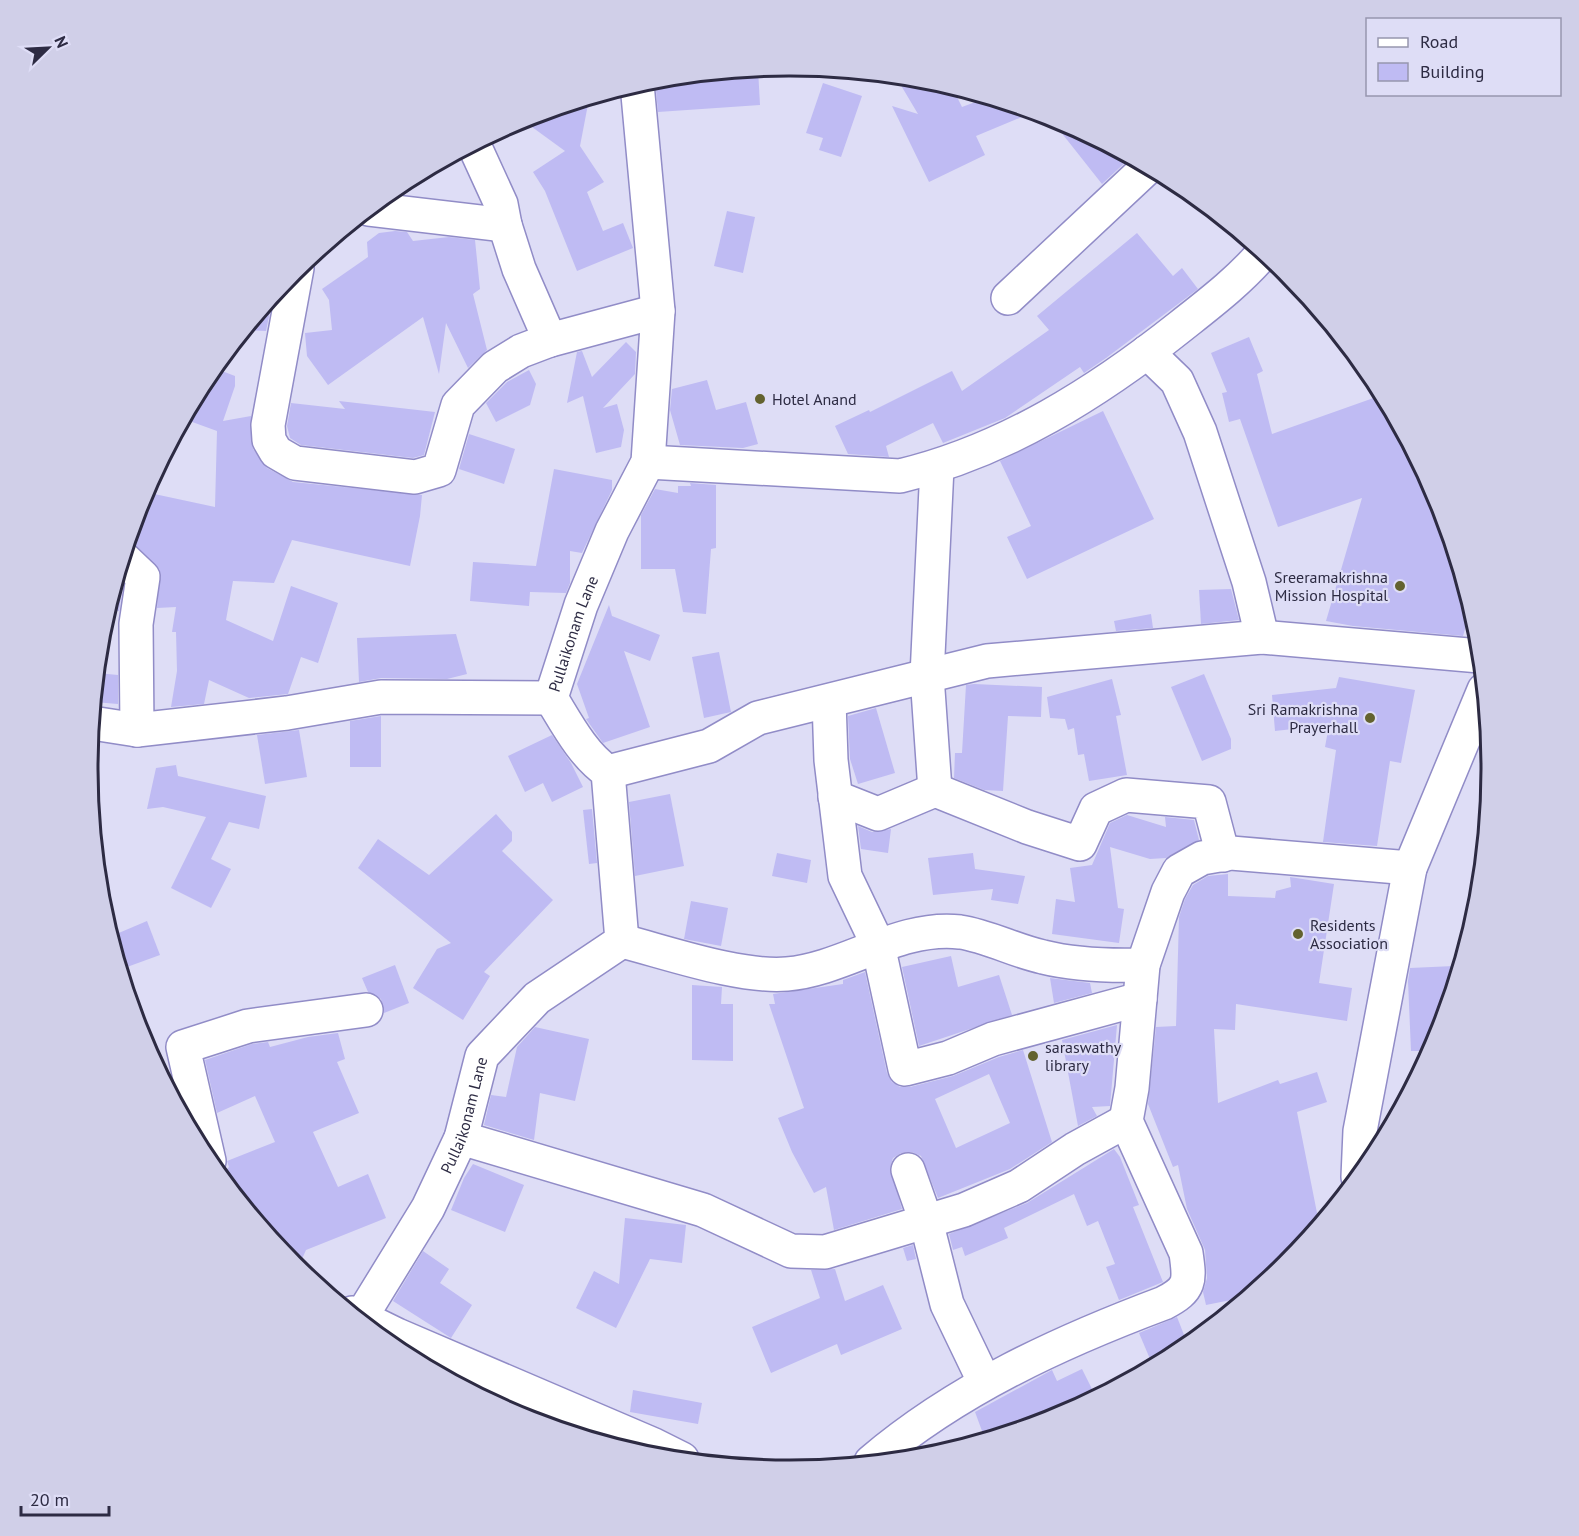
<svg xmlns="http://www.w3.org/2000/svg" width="1579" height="1536" viewBox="0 0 1579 1536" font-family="'PT Sans',sans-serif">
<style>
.building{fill:#bfbbf3;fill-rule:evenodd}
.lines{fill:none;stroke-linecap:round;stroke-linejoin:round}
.minor-casing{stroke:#918cc7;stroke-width:36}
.minor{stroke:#fff;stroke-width:33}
.poi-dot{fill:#63622f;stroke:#deddf6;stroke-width:2}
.labels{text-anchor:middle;stroke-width:4.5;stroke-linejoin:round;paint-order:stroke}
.poi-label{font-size:16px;fill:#2d2b43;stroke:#deddf6;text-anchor:start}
.street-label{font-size:16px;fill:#2d2b43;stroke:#deddf6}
.rim{fill:none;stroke:#2d2b43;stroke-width:3}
</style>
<rect width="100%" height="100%" fill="#deddf6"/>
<g class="building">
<polygon points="758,69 760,105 658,112 655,79"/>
<polygon points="896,77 927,80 952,87 962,107 986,98 1034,112 976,136 985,155 929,182 892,106 918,114"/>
<polygon points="823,83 862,96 841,157 819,150 823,138 806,133"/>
<polygon points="589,99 580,146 604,182 587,192 603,231 623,223 633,248 577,271 545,191 533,172 565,151 521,119"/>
<polygon points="1049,117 1058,120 1130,158 1102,184"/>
<polygon points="727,211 755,217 743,273 714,266"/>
<polygon points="395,231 407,232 413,241 449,237 475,240 480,289 473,294 487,350 468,368 446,323 439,374 423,317 328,385 307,356 305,333 332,330 329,300 322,289 368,257 367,242 379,233"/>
<polygon points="1137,233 1173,276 1182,268 1198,289 1106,358 1084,373 1080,367 1005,418 943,443 933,423 886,446 889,457 848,454 835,426 869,410 870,412 952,371 962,391 1049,330 1037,316"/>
<polygon points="273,297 266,331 245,330 249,326"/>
<polygon points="1249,337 1263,371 1257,374 1272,434 1382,395 1438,500 1471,608 1463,636 1353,626 1326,621 1362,498 1278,527 1240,419 1229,422 1222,393 1227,392 1211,353"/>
<polygon points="626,342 636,352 635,374 603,408 617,404 624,430 621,447 596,453 583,396 567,403 577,352 582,351 592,377"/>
<polygon points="214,368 235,376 235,386 223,421 251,416 253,449 267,468 293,482 422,495 420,516 410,566 292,540 274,583 233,581 226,620 273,641 291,586 338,603 318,663 301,657 288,694 249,698 209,680 204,704 171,707 177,671 176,632 172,632 176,607 157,608 160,570 129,540 145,492 215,507 217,431 184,419"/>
<polygon points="529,370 536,384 530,405 496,422 486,403 507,382"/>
<polygon points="707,380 716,410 746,402 758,444 743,448 680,445 670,410 672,389"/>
<polygon points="339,401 435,412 424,455 413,458 301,445 290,438 287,426 291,403 345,409"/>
<polygon points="1103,411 1154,519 1027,579 1007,537 1031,526 1000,461"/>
<polygon points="469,434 515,449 504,484 459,469"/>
<polygon points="554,469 612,480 612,490 582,553 570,551 570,583 566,593 530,592 529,606 470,601 473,562 536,566"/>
<polygon points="690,483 716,485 716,548 711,549 706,614 683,612 675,569 641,569 641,515 655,489 678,493 678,486 691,486"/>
<polygon points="117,578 123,584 119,611 107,611"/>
<polygon points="1231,589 1239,620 1201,624 1199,590"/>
<polygon points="609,605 612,616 660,635 650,661 624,651 650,727 603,743 586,719 589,718 577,684"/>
<polygon points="1151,614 1153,628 1116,631 1114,621"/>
<polygon points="456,634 467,674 447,679 381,678 359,682 357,638"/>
<polygon points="719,652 731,712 704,718 692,657"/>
<polygon points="97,673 118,675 118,704 94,702"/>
<polygon points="1204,674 1231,739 1231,749 1202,761 1171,687"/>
<polygon points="1339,677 1415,690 1401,763 1390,761 1377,846 1323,842 1336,750 1325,747 1329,725 1275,731 1272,695 1336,688"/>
<polygon points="1112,679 1121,715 1116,716 1127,775 1089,781 1084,754 1078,755 1074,728 1068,730 1065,719 1050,718 1047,697"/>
<polygon points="974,684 1042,687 1041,717 1008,716 1003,791 984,790 954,778 955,753 962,753 966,685"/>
<polygon points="876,708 895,773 858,784 850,759 848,716"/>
<polygon points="381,716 381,767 350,767 350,721"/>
<polygon points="299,730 307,777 265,784 257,735"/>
<polygon points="552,735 571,763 583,787 552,802 543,783 525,792 508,756"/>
<polygon points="176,765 178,776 266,796 259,829 229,822 211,859 231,869 211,908 171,888 206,817 163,807 147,809 156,768"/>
<polygon points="670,794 684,866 635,876 629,802"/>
<polygon points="592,809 597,863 589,864 583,810"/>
<polygon points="496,814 512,832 512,841 502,851 553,900 484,972 490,976 463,1020 413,988 437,949 451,943 358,868 378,839 429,875"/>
<polygon points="1127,815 1166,827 1165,817 1194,820 1199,840 1166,858 1150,859 1110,847 1118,908 1124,909 1119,943 1052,934 1056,899 1075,902 1070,868 1092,865 1110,823"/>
<polygon points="858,826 872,832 891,829 888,853 861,849"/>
<polygon points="777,853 811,860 807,883 772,876"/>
<polygon points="973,853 975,869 1025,876 1018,904 991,900 993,889 933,895 928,858"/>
<polygon points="1228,874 1228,896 1275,898 1276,891 1291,887 1290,877 1334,884 1319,983 1352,988 1347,1021 1236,1004 1235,1030 1214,1029 1218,1103 1278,1080 1280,1084 1317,1072 1327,1102 1297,1112 1319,1223 1286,1265 1246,1297 1206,1305 1203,1292 1207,1278 1205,1250 1187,1209 1178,1165 1173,1167 1148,1104 1156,1027 1176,1026 1179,917 1185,899 1193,885 1208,876"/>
<polygon points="691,901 728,908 721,946 684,939"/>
<polygon points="147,921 160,955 127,967 114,935"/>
<polygon points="951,956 958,987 999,975 1012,1015 919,1046 902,967"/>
<polygon points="395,965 409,1003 384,1013 381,999 368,992 362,978"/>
<polygon points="1454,966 1455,981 1438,1037 1431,1051 1411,1051 1408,981 1410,968"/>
<path d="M865 972 887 1073 892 1082 900 1087H910L953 1076 999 1057 1023 1050 1052 1142 1010 1169 938 1198 921 1156 912 1152 901 1153 893 1158 890 1167 902 1209 834 1230 826 1187 814 1193 792 1152 778 1118 804 1108 769 1004H775L773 994 843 984V980ZM989 1074 1010 1123 956 1148 935 1099Z"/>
<polygon points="1050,978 1090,983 1092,993 1054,1003"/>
<polygon points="692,985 722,987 721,1004 733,1004 733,1061 692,1060"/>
<polygon points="1117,1025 1110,1106 1092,1107 1097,1116 1078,1126 1062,1040"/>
<polygon points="535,1027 589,1039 575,1101 540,1093 534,1140 484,1125 491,1095 506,1097 517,1047"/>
<polygon points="338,1033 345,1059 337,1062 359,1113 313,1132 338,1187 368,1174 386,1218 306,1250 298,1268 220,1176 229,1167 227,1161 275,1142 255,1096 217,1113 205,1060 252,1044 268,1042 270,1047 308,1037"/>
<polygon points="1114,1149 1120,1157 1139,1205 1133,1207 1163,1282 1119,1300 1106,1267 1115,1264 1098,1221 1087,1226 1074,1194 1004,1228 1008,1238 965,1256 962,1247 953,1250 949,1234 1027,1203"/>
<polygon points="473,1164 524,1185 505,1232 451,1210 464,1178"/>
<polygon points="625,1218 686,1225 682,1263 650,1259 616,1328 576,1308 594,1271 619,1284"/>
<polygon points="913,1245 916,1259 907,1261 903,1248"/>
<polygon points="423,1251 449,1269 440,1283 472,1305 451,1338 393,1301"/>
<polygon points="835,1269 845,1301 883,1285 902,1329 841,1355 837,1344 771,1373 752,1327 820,1298 811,1270"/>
<polygon points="1177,1317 1188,1345 1153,1366 1139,1333"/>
<polygon points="1082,1369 1096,1397 1058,1417 985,1439 975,1412 1052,1370 1057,1381"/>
<polygon points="633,1390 702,1403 698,1424 630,1412"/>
</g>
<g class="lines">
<defs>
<g id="minor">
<polyline points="637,84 658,311"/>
<polyline points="369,209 505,225"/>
<polyline points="297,268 268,425 269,440 276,452 295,463 415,477 439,470 458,405 495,367 521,351 550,340"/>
<polyline points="1008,298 1148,167"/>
<polyline points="1147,352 1177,381 1200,432 1249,582 1262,637"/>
<path d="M648 462 900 476C1005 451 1098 392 1181 326 1210 303 1239 281 1263 253"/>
<polyline points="123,558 143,577 136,624 137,730"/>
<polyline points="829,701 831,760 845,876 878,945 905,1069 948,1058 993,1039 1140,999"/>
<polyline points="92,723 137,730 287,713 381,697 551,698"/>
<polyline points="608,772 709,746 758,718 987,661 1262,637 1480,656"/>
<polyline points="935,790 927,676 937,467"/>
<polyline points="835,797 878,814 935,790 1027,827 1080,844 1096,809 1126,795 1209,802 1223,855"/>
<path d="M622 941C669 953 740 978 787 974 846 969 898 925 960 932 988 936 1015 951 1043 957 1075 965 1109 966 1143 965"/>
<polyline points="461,1138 703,1210 791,1251 825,1252 964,1210 1019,1186 1075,1149 1126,1121"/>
<polyline points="209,1161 183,1047 248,1026 366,1010"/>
<polyline points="908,1170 926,1221 947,1304 985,1383"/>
<polyline points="1358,1177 1360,1131 1410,868 1484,690"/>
<polyline points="352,1313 397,1335 654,1445 682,1459"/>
<path id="s1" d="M361 1317 428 1208 461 1138 482 1056 537 998 622 941 608 772C583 755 567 724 551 698L581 605 612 531 648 462 658 311 550 340 519 269 505 225 501 204 474 145"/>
<path d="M871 1462C957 1389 1060 1342 1164 1303 1191 1289 1190 1281 1186 1253L1126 1121 1132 1088 1143 965 1168 892 1179 871 1202 858 1231 853 1410 868"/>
</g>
</defs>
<use href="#minor" class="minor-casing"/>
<use href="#minor" class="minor"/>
</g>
<g class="poi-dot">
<circle cx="760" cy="399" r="6"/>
<circle cx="1400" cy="586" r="6"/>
<circle cx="1370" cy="718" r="6"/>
<circle cx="1298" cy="934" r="6"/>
<circle cx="1033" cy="1056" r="6"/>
</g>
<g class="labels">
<g class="poi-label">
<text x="772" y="405">Hotel Anand</text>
<text x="1388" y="583" text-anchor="end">Sreeramakrishna<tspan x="1388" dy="18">Mission Hospital</tspan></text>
<text x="1358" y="715" text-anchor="end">Sri Ramakrishna<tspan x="1358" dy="18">Prayerhall</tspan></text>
<text x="1310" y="931">Residents<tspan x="1310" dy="18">Association</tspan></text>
<text x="1045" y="1053">saraswathy<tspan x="1045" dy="18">library</tspan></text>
</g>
<g class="street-label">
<text dy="6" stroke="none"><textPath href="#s1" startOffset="804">Pullaikonam Lane</textPath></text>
<text dy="6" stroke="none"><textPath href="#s1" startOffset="228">Pullaikonam Lane</textPath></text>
</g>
</g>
<path d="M0 0H1579V1536H0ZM789 76H790A691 691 0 0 1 1481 767V769A691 691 0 0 1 790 1460H789A691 691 0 0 1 98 769V767A691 691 0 0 1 789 76Z" fill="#d0cfe8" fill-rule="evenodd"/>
<path class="rim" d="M789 76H790A691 691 0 0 1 1481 767V769A691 691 0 0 1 790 1460H789A691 691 0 0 1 98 769V767A691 691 0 0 1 789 76Z"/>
<rect x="1366" y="18" width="195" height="78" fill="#deddf6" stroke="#9796ae" stroke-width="1.5"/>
<rect x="1378" y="38" width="30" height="9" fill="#ffffff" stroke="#9796ae" stroke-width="1.5"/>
<text x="1420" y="48" font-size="18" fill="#2d2b43">Road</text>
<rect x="1378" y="63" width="30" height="18" fill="#bfbbf3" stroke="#9796ae" stroke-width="1.5"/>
<text x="1420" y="78" font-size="18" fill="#2d2b43">Building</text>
<g transform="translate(48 48) rotate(66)" stroke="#deddf6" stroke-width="4.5" paint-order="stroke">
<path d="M0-4.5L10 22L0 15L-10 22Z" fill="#2d2b43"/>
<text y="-9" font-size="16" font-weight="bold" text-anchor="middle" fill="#2d2b43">N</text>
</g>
<path d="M21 1506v9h88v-9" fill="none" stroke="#2d2b43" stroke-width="3"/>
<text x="30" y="1506" font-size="18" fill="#2d2b43" stroke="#deddf6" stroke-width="4.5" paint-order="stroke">20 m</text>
</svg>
